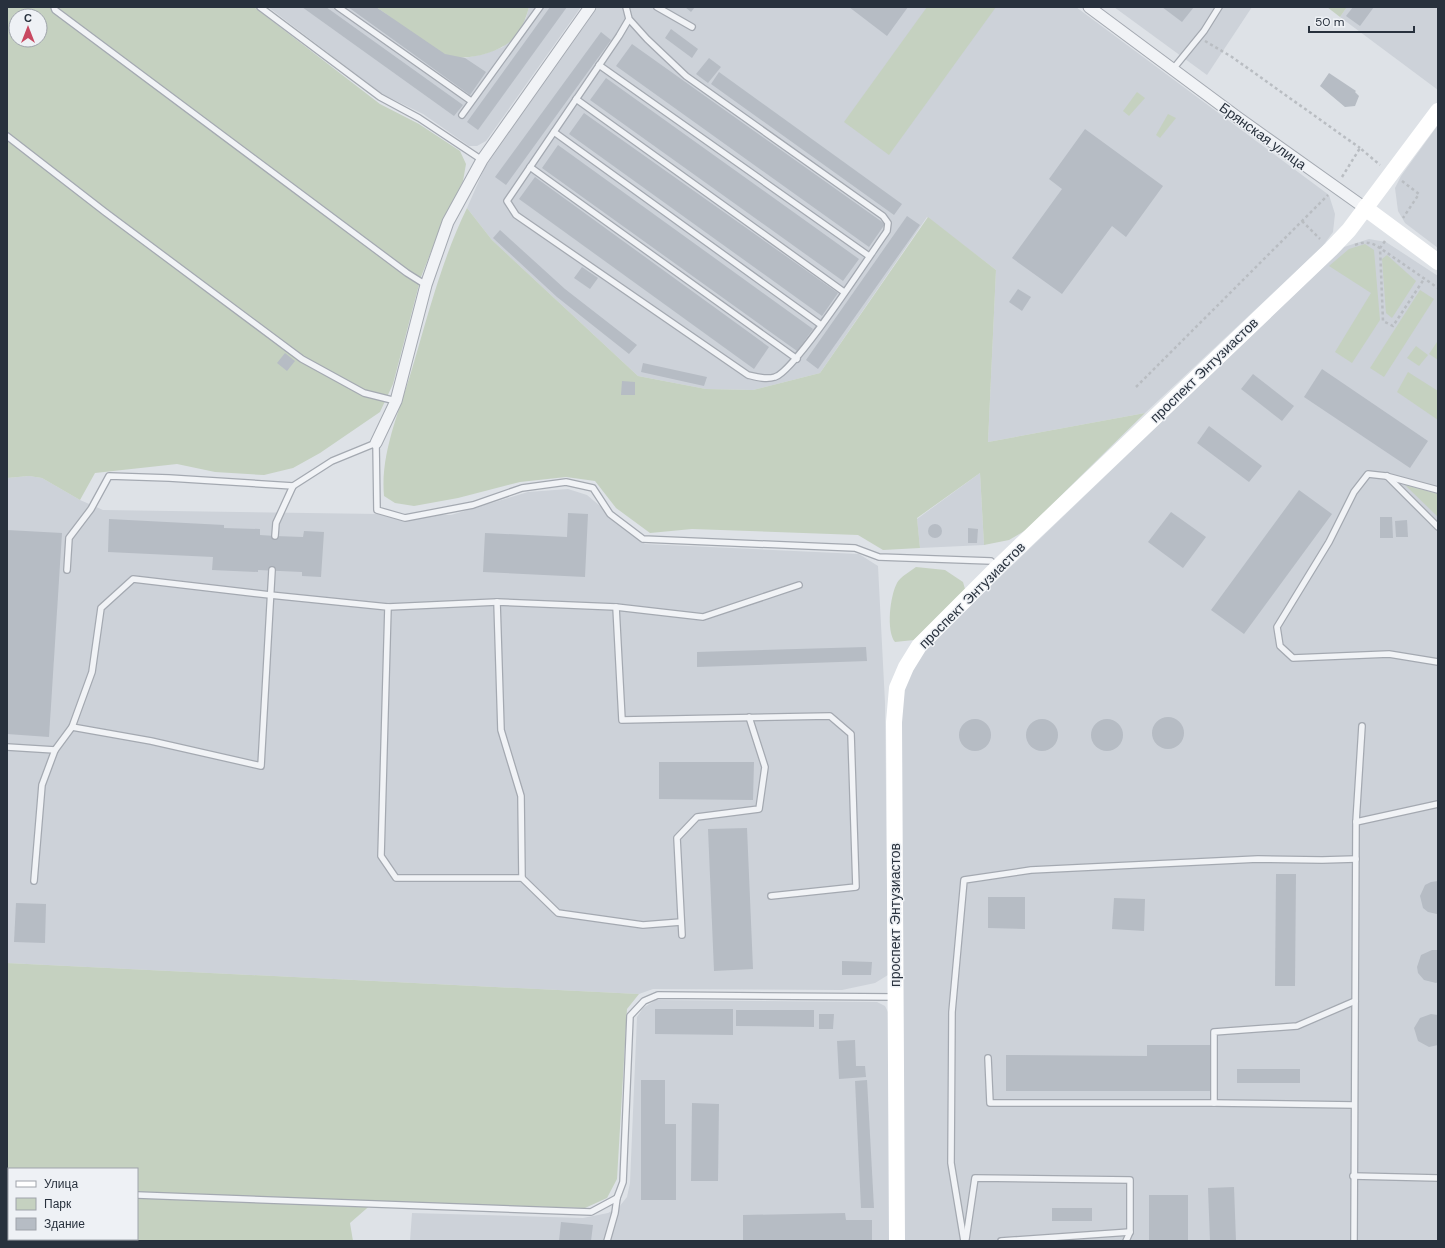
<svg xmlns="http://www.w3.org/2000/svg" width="1445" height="1248" viewBox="0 0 1445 1248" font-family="'DM Sans',sans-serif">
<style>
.built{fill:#cdd2d9}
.green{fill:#c5d1c0;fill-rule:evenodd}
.building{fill:#b6bcc4}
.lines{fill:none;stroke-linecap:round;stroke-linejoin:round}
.lane-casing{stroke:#a4a9b1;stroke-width:8}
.street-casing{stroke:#a4a9b1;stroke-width:13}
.path{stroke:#b9bdc2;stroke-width:2.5;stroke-dasharray:3 3;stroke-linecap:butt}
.lane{stroke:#f1f3f6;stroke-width:5.5}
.street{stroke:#f1f3f6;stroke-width:11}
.secondary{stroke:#fff;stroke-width:16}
.labels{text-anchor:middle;stroke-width:3;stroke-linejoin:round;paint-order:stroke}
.street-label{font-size:14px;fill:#28313d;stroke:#eef1f5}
</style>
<rect width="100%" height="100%" fill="#dee2e7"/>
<g class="built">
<polygon points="268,7 376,7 445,54 465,58 484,54 503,47 526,18 529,7 581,7 486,141 477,146 469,146 423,114 382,94"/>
<polygon points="598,7 1076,7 1329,195 1335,214 1333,232 1322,247 1145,413 988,442 996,270 927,217 820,373 753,390 706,389 638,376 492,240 467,208 485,167"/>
<polygon points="1114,7 1252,7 1207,75"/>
<polygon points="1347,7 1438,7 1438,90 1340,17"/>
<polygon points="1438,125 1438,248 1405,223 1398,211 1395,188 1401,176"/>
<polygon points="1369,239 1386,242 1438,276 1438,1241 902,1241 901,724 903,689 924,650 1344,247"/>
<polygon points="980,473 984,545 920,548 917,519"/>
<polygon points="29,476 42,478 80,500 103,510 451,515 528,492 568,489 587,495 645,544 859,554 878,566 885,703 888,975 875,983 842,990 653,989 639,994 7,963 7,478"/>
<polygon points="656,1000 877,1002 885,1006 888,1012 890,1241 410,1241 412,1213 583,1218 608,1213 619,1207 627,1197 630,1183 637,1017 643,1008"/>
</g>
<g class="green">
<path d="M7 7H254L380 104 419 124 460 151 466 164 463 181 444 219 421 277 393 384 380 412 320 453 293 468 264 475 215 472 177 464 95 473 80 500 42 478 29 476 7 478ZM16 16H40V40H16Z"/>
<path d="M376 7H529C526 19 521 30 513 39 499 53 462 63 444 54 422 42 398 22 376 7Z"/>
<polygon points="927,7 996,7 889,155 844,122"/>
<polygon points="1327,7 1347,7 1340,17"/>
<polygon points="1137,92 1145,98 1129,116 1123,111"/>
<polygon points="1168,114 1176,118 1160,138 1156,135"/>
<path d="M467 208 492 240 638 376 706 389 753 390 820 373 928 217 996 270 988 442 1145 413 1026 530 1009 540 984 545 980 473 917 518 920 548 883 550 858 535 692 529 650 533 616 508 595 481 566 477 520 482 458 498 414 506 395 503 384 496C380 453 400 410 412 369 428 315 442 259 467 208Z"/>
<polygon points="1365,244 1374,250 1380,320 1352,363 1335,352 1371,293 1329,266 1349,249"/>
<polygon points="1387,255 1416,281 1392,318 1386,313 1382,259"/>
<polygon points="1420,290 1434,299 1384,377 1370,368"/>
<polygon points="1437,342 1438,342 1438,360 1429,354"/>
<polygon points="1416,346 1428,355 1419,366 1407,358"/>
<polygon points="1408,372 1438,391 1438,420 1397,392"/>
<polygon points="1405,485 1438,494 1438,517"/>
<path d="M916 567 945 570 963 582 965 589 914 640 895 642C886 631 890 596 897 583 900 577 911 571 916 567Z"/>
<path d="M7 963 639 994 627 1009 617 1179 607 1198 585 1208 374 1202 350 1223 353 1241H7ZM9 1169H137V1239H9Z"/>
</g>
<g class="building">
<polygon points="302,7 326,7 463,105 454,116"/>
<polygon points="348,7 376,7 445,54 465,58 486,72 470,95"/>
<polygon points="550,7 567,7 478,130 467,122"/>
<polygon points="685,7 695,7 691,12"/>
<polygon points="849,7 908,7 887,36"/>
<polygon points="1162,7 1194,7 1182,22"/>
<polygon points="1353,7 1374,7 1360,26 1346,16"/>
<polygon points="671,29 698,49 692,58 665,38"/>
<polygon points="601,32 611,40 506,185 495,177"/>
<polygon points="632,44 885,224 869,247 616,66"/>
<polygon points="709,58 721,67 708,83 696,74"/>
<polygon points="719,72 902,204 894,215 711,84"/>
<polygon points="1329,73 1356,91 1355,92 1359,96 1355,106 1345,107 1320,86"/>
<polygon points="606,78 859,259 843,281 590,100"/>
<polygon points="584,113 838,293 822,316 569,134"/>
<polygon points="1085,129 1163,186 1126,237 1112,226 1062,294 1012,258 1062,189 1049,179"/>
<polygon points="558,145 813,329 797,351 542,168"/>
<polygon points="535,177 769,347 754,369 519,199"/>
<polygon points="907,216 920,225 818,369 806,360"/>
<polygon points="500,230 565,289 637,345 629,354 557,297 493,238"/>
<polygon points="582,267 598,278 590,289 574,278"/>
<polygon points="1018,289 1031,297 1022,311 1009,302"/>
<polygon points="285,353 295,361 287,371 277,363"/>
<polygon points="643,363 707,377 704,386 641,372"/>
<polygon points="1322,369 1428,441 1410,468 1304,397"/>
<polygon points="1253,374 1294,406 1282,421 1241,389"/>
<polygon points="622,381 635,382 635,395 621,395"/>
<polygon points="1209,426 1262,466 1249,482 1197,443"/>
<polygon points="1299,490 1332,514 1244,634 1211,610"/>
<polygon points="1171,512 1206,537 1183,568 1148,542"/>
<polygon points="568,513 588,514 585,577 483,572 485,533 567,537"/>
<polygon points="1380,517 1392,517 1393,538 1380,538"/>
<polygon points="109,519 224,525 224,528 260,529 260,535 275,536 303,537 304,531 324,532 321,577 302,576 302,572 258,570 258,572 212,570 213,557 108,552"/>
<polygon points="1407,520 1408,537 1396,537 1395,521"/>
<circle cx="935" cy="531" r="7"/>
<polygon points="968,528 978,529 977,543 968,543"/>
<polygon points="7,530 62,533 49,737 7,734"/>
<polygon points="866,647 867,661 697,667 697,652"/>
<circle cx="1168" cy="733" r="16"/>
<circle cx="1107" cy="735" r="16"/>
<circle cx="975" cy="735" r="16"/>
<circle cx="1042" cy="735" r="16"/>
<polygon points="659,762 754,762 753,800 659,799"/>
<polygon points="747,828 753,969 714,971 708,829"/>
<polygon points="1276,874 1296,874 1295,986 1275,986"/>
<polygon points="1438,881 1438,914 1437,914 1428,912 1423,908 1420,896 1425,885 1431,882"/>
<polygon points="988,897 1025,897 1025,929 988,928"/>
<polygon points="1114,898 1145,899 1144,931 1112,929"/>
<polygon points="16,903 46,904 45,943 14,942"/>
<polygon points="1432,950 1438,950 1438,982 1436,983 1424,980 1418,973 1417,967 1421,955"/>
<polygon points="842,961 872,962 871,975 842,975"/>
<polygon points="655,1009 733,1009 733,1035 655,1034"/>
<polygon points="736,1010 814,1010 814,1027 736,1026"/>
<polygon points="819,1014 834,1014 833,1029 819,1029"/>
<polygon points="1431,1014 1438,1015 1438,1045 1429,1047 1418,1041 1414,1028 1420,1018"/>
<polygon points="855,1040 856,1066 865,1066 866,1077 839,1079 837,1041"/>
<polygon points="1147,1045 1211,1045 1210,1091 1006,1091 1006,1055 1147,1056"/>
<rect x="1237" y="1069" width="63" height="14"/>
<polygon points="641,1080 665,1080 665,1124 676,1124 676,1200 641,1200"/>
<polygon points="867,1080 874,1208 861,1208 855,1081"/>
<polygon points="692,1103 719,1104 718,1181 691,1181"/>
<polygon points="1234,1187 1236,1241 1210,1241 1208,1188"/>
<rect x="1149" y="1195" width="39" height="46"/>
<rect x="1052" y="1208" width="40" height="13"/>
<polygon points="845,1213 846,1220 872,1220 872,1241 743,1241 743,1215"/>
<polygon points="561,1222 593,1225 591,1241 559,1241"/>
</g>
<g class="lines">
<defs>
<g id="lane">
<polyline points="54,7 55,10 407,273 426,285"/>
<polyline points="260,7 380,97 419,118 482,160"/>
<polyline points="338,7 471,101"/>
<path d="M626 7 629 19 619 36 507 201 516 215 748 375C756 377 766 380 775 377 795 371 870 255 887 231L888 223 883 216 686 76 647 39 629 19"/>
<polyline points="657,7 692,27"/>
<polyline points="599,65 869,256"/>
<polyline points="1173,69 1204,31 1219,7"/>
<polyline points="576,99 844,292"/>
<polyline points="462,115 540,7"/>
<polyline points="554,132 821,325"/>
<polyline points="7,136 105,212 302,359 364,393 396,401"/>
<polyline points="530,167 797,359"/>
<polyline points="1387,476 1438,527"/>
<polyline points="1438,490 1386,476 1368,474 1354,492 1329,542 1277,627 1280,646 1293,658 1389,654 1438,662"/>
<polyline points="275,536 276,523 293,486 332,461 376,443 377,510 405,518 473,505 522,488 566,482 593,488 610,514 643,539 855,548 879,557 991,561 996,566"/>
<polyline points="67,570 69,538 91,509 109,476 169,478 293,486"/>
<polyline points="388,607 497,602"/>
<polyline points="616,607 622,720 830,716 851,734 856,887 771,896"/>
<polyline points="72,727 151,741 261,766 272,570"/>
<polyline points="7,747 55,750 72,727 92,672 101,608 133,579 270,595 388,607 381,856 396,878 522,878 521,796 501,730 497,602 616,607 703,617 799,585"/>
<polyline points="1356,822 1438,804"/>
<polyline points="522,878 558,913 643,925 681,922"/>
<polyline points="34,881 42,785 55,750"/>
<polyline points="682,935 677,838 697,817 759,809 765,767 749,717"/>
<polyline points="988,1058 990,1103 1214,1103 1214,1032 1297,1026 1355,1001"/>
<polyline points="1214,1103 1354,1105"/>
<polyline points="1353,1176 1438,1178"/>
<polyline points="7,1190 9,1190"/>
<polyline points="137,1195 591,1212 617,1198 623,1182 630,1016 644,1001 658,995 895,997"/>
<polyline points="966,1239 975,1178 1130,1180 1130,1232 1126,1241"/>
<polyline points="607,1241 615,1213 617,1198"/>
<polyline points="964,1241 951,1163 952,1012 964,880 1031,870 1258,859 1322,860 1356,859"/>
<polyline points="1001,1241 1130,1232"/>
<polyline points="1354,1241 1356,822 1362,726"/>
</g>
<g id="street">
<polyline points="1089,7 1237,117 1365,208"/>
<polyline points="376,443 396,401 426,285 448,222 482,160 590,7"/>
</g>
</defs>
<use href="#lane" class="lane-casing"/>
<use href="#street" class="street-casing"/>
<g class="path">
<polyline points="1205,41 1232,57 1360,148"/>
<polyline points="1342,177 1360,148 1380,165"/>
<polyline points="1402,181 1419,194 1403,218"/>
<polyline points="1302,221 1320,239"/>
<polyline points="1385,241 1380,248 1438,288"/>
<path d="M1355 245C1365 241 1371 242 1380 248L1383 321 1393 326 1424 279"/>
<polyline points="1136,387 1328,195"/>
</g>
<use href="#lane" class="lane"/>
<use href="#street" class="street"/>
<g class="secondary">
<polyline points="1365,208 1438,262"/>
<polyline points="897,1241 894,722 897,688 906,667 919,646 998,567 1331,249 1349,230 1438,111"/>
</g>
</g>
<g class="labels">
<g class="street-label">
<text transform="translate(1263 136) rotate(36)" y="5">Брянская улица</text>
<text transform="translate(1204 370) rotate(-44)" y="5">проспект Энтузиастов</text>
<text transform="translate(972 595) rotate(-45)" y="5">проспект Энтузиастов</text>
<text transform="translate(895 915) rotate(-90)" y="5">проспект Энтузиастов</text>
</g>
</g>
<rect width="1445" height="1248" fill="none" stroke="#28313d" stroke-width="16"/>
<rect x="8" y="1168" width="130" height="72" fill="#eef1f5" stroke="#9fa4ab"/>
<rect x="16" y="1181" width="20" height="6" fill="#ffffff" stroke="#9fa4ab"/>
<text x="44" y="1188" font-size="12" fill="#28313d">Улица</text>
<rect x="16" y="1198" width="20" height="12" fill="#c5d1c0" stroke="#9fa4ab"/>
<text x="44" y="1208" font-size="12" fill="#28313d">Парк</text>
<rect x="16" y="1218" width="20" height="12" fill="#b6bcc4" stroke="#9fa4ab"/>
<text x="44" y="1228" font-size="12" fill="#28313d">Здание</text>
<g transform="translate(28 28)"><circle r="19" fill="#eef1f5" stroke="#9fa4ab"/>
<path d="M0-3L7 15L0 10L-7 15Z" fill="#c84861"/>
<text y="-6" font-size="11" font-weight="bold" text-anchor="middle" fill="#28313d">С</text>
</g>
<path d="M1309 26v6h105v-6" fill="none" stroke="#28313d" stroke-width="2"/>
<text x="1315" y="26" font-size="12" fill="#28313d" stroke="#eef1f5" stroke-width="3" paint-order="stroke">50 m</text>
</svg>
